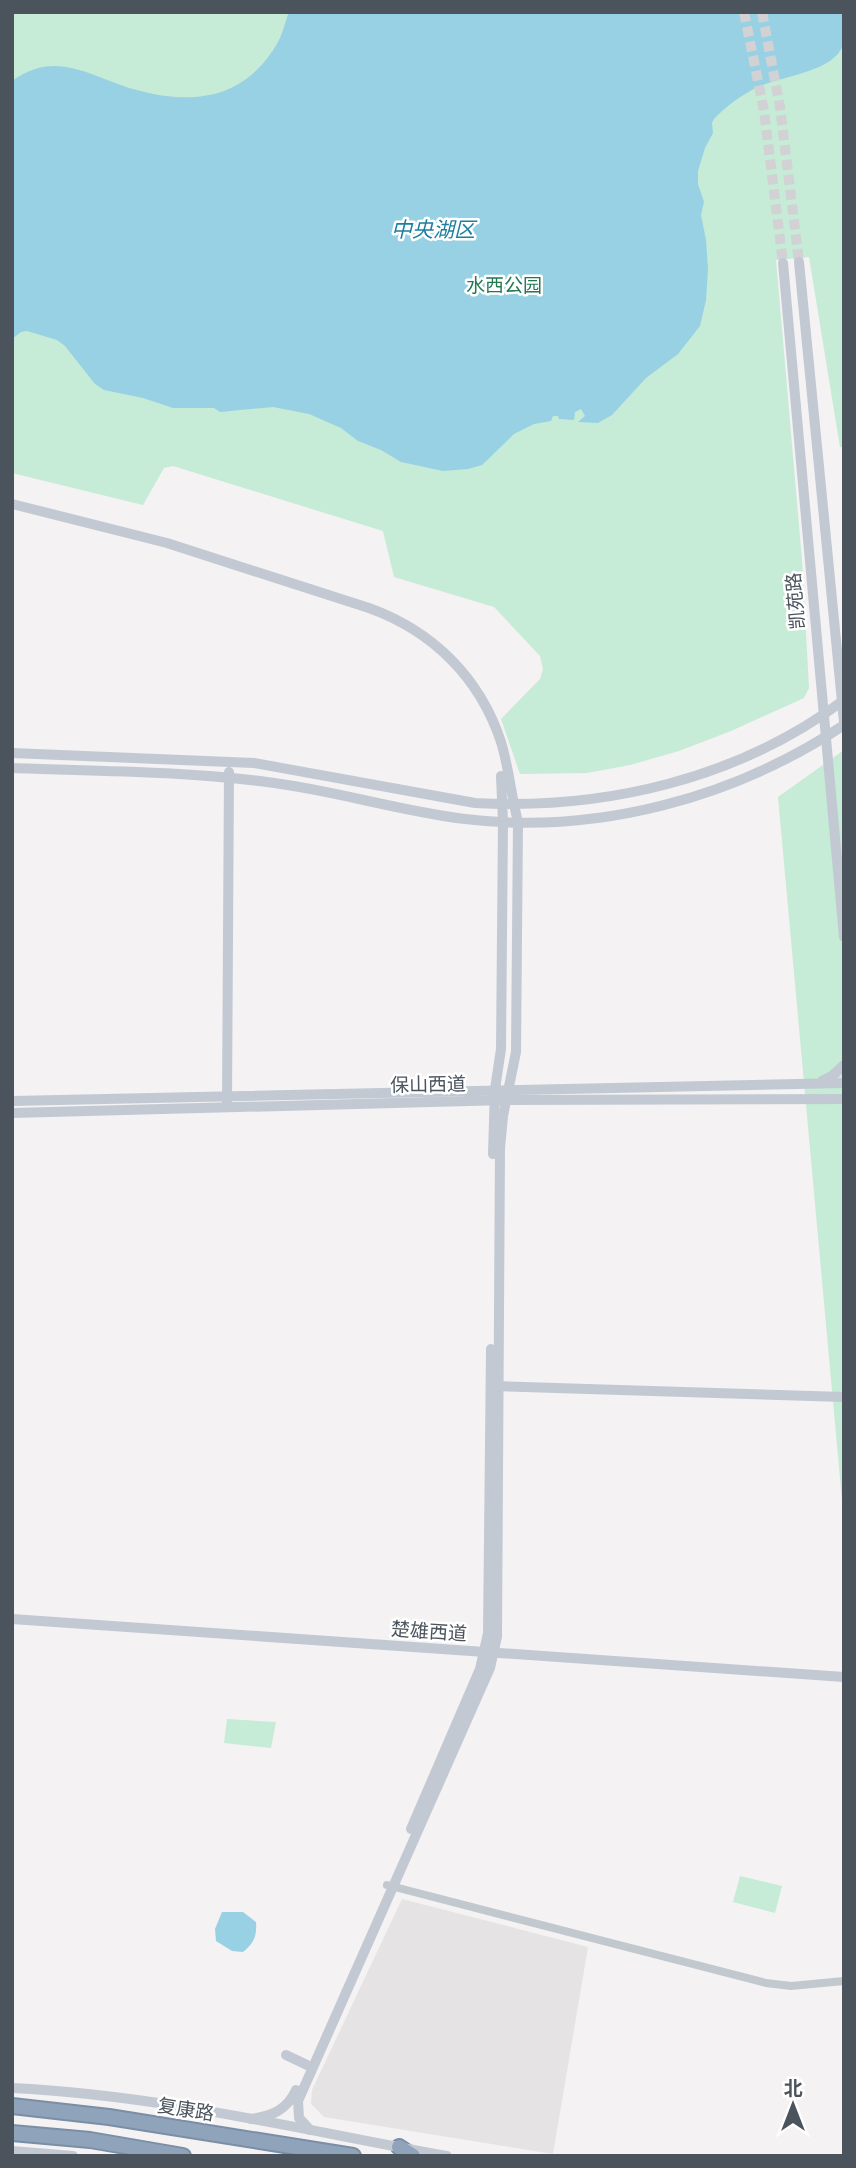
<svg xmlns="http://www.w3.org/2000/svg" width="856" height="2168" viewBox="0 0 856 2168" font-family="Manrope,'Noto Sans SC',sans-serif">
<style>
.education{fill:#e5e3e3}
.green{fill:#c6ebd6}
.water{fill:#98d1e3}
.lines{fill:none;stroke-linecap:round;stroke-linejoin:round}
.secondary-tunnel{stroke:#d2d2d4;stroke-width:10;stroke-dasharray:10 5;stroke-linecap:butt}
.highway-casing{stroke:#7b8ea6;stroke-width:18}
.street{stroke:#c1c8ce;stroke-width:8}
.secondary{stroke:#c2c9d3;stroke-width:10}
.highway{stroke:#8fa3ba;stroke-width:14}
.labels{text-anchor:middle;stroke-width:5;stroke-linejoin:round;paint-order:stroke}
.park-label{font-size:19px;fill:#237851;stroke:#fff}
.street-label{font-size:19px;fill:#4b545d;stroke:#fff}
.water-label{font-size:21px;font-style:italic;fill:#1d7f9f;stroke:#fff}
</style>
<rect width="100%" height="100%" fill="#f4f2f2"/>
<polygon class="education" points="402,1899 588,1947 553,2154 324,2117 311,2104 312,2090"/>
<g class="green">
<polygon points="12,12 844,12 844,447 840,447 809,257 776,260 802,560 809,688 804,698 731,731 679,751 630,765 587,773 520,774 501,719 540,679 543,669 540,656 494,607 394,577 383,531 173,466 164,468 143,505 12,473"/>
<polygon points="844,750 844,1522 778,797"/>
<polygon points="227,1719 276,1722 271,1748 224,1743"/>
<polygon points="740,1876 782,1886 775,1913 733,1902"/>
</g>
<g class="water">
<path d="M289 12H844C844 22 846 35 843 45 834 72 781 76 758 87 743 94 726 106 714 119L712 123 713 133 705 148 698 171V184L704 202 701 215 706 240 708 269 706 300 700 326 678 354 646 378 612 415 598 423 578 422 585 416 581 409 575 412 574 420 559 419 558 416H553L551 421 534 424 514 434 482 465 468 469 443 471 401 462 381 450 358 441 341 428 309 414 273 407 220 412 214 408H173L143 398 104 390 95 384 65 346 57 340 27 331 21 332 12 339V81C56 49 89 76 133 89 192 106 245 100 278 42 283 33 285 22 289 12Z"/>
<path d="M222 1912H243L256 1922C257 1936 254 1943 243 1952L232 1951 216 1941 215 1929Z"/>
</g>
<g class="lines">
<g class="secondary-tunnel">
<polyline points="744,12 764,111 783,263"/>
<polyline points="762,12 780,107 799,262"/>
</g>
<defs>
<g id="highway">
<polyline points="12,2106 109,2117 353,2156"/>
<polyline points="12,2133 90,2140 183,2156"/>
<polyline points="399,2147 413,2156"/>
</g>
</defs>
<use href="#highway" class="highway-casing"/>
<polyline class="street" points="387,1885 766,1983 791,1986 844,1981"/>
<g class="secondary">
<polyline points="799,262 844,722"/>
<polyline points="783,263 844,937"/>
<path d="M12 504 167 543 369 608C433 631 480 678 501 742 509 768 511 795 518 822L516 1052 503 1116 500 1148 497 1637 490 1668 298 2101 299 2118 310 2130"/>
<path d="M12 753 254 763 475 803C605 810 738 779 844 700"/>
<path d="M12 768C97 771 182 771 267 782 334 790 398 811 465 819 597 835 734 798 844 725"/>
<polyline points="822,1081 832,1076 844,1065"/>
<polyline points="12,1101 844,1083"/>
<polyline points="227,1102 229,772"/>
<polyline points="12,1113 506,1100 844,1099"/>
<polyline points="493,1154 495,1089 501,1049 503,822 501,776"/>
<polyline points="494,1386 844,1397"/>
<polyline points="12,1619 844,1677"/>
<polyline points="411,1829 480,1669 488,1633 491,1349"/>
<polyline points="286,2055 307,2065"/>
<path d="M12 2088C159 2095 303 2130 447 2156"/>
<path d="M251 2119C272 2116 287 2110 296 2090"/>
<polyline points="12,2151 73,2156"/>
</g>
<use href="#highway" class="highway"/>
</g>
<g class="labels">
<g class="park-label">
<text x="504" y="292">水西公园</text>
</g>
<g class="street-label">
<text transform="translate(795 601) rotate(-95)" y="7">凯苑路</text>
<text transform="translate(428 1084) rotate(-1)" y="7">保山西道</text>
<text transform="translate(429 1631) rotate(4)" y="7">楚雄西道</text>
<text transform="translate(186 2109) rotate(9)" y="7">复康路</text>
</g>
<g class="water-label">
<text x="433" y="237">中央湖区</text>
</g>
</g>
<rect width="856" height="2168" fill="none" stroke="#4b545d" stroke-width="28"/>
<g transform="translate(793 2105)" stroke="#ffffff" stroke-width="5" paint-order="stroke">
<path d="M0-5L12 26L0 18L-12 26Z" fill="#4b545d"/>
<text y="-10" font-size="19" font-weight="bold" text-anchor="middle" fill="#4b545d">北</text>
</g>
</svg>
